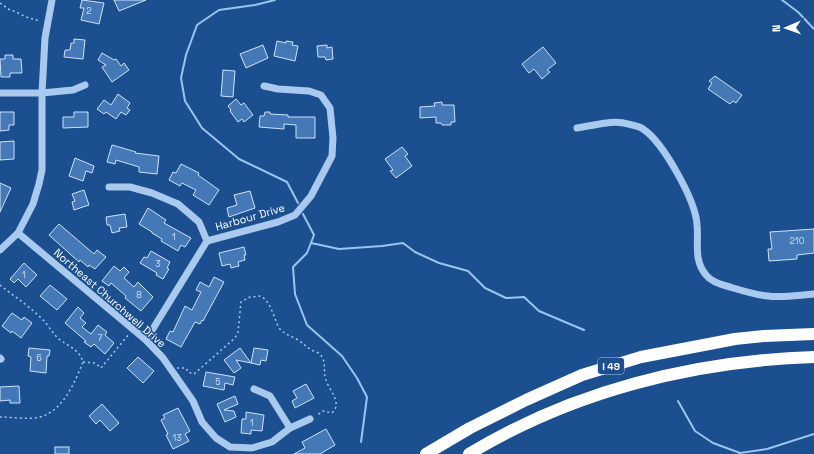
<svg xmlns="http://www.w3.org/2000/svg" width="814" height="454" viewBox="0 0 814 454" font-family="'Space Grotesk',sans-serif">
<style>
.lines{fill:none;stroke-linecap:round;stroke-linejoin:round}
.stream{stroke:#9cc4f0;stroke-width:2}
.building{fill:#4478b7;stroke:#cfe3fa}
.path{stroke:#a9c9ee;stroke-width:1.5;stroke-dasharray:2 3;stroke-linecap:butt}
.minor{stroke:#a9c9ee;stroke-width:7}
.highway{stroke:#fff;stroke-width:12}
.labels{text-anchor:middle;stroke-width:3;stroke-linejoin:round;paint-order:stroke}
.number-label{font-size:9px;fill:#d0dded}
.shield{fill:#1b4f8f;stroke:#bbcadd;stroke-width:1}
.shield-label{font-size:10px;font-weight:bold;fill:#fff}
.street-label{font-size:11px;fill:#fff;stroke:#1b4f8f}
</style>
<rect width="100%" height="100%" fill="#1b4f8f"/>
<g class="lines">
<g class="stream">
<polyline points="275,0 255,5 219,10 197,25 186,55 181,78 185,101 202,128 239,159 287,182 298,203"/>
<polyline points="782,0 798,12 814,29"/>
<polyline points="303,214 314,235 307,253 293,267 295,294 307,325 342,356 357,378 367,397 361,442"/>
<polyline points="311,243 339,249 382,246 403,243 415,252 439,263 468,271 485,288 506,298 524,297 539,311 584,330"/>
<polyline points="678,401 695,431 713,443 740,453 767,449 814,434"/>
</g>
</g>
<g class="building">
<polygon points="82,0 104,3 99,24 81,20 84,8 80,8"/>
<polygon points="114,0 146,0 119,11"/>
<polygon points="74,39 85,40 83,59 64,57 65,50 70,50 71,43 74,43"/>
<polygon points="277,41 286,43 286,41 293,42 292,45 298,46 295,61 274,56"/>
<polygon points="263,45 268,58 246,68 240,54"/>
<polygon points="327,45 327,48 332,47 333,59 326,60 325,57 318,57 317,46"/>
<polygon points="543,47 556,63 547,70 550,72 542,79 534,69 529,73 522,64"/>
<polygon points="102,53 114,60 116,59 121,66 124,63 129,70 112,82 102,67 106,65 98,60"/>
<polygon points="5,55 13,55 13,59 21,59 22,73 10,73 10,77 1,77 0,59 5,59"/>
<polygon points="223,70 235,71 233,97 221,96"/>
<polygon points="715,76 742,95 736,103 733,101 730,104 708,89 712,83 709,81"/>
<polygon points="118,94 130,103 127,108 130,110 126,115 121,112 116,119 106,112 104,114 97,109 104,100 111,105"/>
<polygon points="236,99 241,105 244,103 253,115 244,122 242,119 238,122 230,111 231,110 228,106"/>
<polygon points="442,102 442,105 454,105 455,122 451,122 451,125 442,125 441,123 436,123 436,117 420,118 420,107 435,106 434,103"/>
<polygon points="0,112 14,112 14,125 9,125 9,130 0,131"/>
<polygon points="74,112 88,112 88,127 63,128 63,117 74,117"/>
<polygon points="265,112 270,112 270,114 288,115 288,117 315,117 315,138 296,138 296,125 284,124 284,129 259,127 260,116 264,116"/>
<polygon points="14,141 14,159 0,160 0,142"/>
<polygon points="112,145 136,152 135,153 159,156 157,174 139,172 139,167 116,160 115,164 107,162"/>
<polygon points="402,147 408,154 405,156 412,166 396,178 390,171 393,170 385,159"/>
<polygon points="75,158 94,166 92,173 86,171 83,181 69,176"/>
<polygon points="181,164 199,173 198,175 219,190 209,205 193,195 196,190 182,183 180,186 169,180 173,172 176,173"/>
<polygon points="0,183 11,188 0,212"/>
<polygon points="84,190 89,205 74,210 72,202 75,201 72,194"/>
<polygon points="250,191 255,208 229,217 227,208 237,205 234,195"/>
<polygon points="148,208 166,220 164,223 191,238 185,247 181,245 178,251 161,241 162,239 152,233 152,232 139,224"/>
<polygon points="125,214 127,227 119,228 120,231 112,233 110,225 107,225 106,217"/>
<polygon points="59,224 94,254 97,250 106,257 95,269 89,265 88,267 80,260 79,262 49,235"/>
<polygon points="814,229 814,253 797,255 797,259 769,261 768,249 772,249 770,232"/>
<polygon points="244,247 246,255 244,255 245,260 238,262 239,266 231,268 230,264 222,266 219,253"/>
<polygon points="151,251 170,262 167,268 169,269 163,279 156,275 157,273 140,263 144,257 147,258"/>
<polygon points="24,263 37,275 26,287 18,279 14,283 10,279"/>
<polygon points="114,266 120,271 124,267 129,272 124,278 134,287 138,282 153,297 141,311 125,298 126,296 111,283 109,286 102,281"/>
<polygon points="214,277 224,282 203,321 202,320 200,324 195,322 181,347 166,339 170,331 173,332 185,306 192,310 201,292 196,290 200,282 209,287"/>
<polygon points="50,285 67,299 57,310 40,296"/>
<polygon points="78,307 84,313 80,318 86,323 82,327 91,334 98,325 107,332 105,335 114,343 105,354 94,344 91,347 84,342 86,341 65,323"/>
<polygon points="12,313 22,320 24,317 32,323 21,338 12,331 11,333 2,326"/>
<polygon points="29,348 50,350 49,356 47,356 46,373 30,371 31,357 28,356"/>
<polygon points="240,348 251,363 236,360 241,368 234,373 224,360"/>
<polygon points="254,348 268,350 266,361 261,360 260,365 251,363"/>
<polygon points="138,357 154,371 143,383 127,368"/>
<polygon points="206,372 235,377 233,385 225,383 224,390 203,386"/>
<polygon points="306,384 314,398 295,408 292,401 297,398 293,391"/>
<polygon points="19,386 20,403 10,403 10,400 0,401 0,387"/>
<polygon points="235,396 238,404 224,410 234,411 236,417 225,422 217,404"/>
<polygon points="102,404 119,423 110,431 100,420 96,424 89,416"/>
<polygon points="178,408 190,431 185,434 189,441 173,449 166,435 168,434 161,420 165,418 163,415"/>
<polygon points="246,412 264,415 262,431 251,430 251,434 241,433 242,419 246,419"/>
<polygon points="326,429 335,445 320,454 294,454 305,448 302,442"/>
<rect x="55" y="447" width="14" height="7"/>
</g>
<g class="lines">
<g class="path">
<polyline points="0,3 3,5 8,9 16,12 26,17 40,21"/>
<path d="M0 285C15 297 32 308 45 322 50 328 54 335 59 339 69 347 79 349 83 362 75 382 63 411 40 417 28 420 13 417 0 417"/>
<polyline points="83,362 95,363 101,368 129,334"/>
<path d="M177 368H186L188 372 194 374 235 338 238 332 241 302 250 297 261 296C271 303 273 315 278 326 282 334 290 335 298 340 307 346 307 349 319 353 328 363 322 369 326 380 329 390 343 403 332 413L323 411 316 416"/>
</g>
<g class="minor">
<polyline points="0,93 42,93 73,90 85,85"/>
<path d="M577 128C593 126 613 119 628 124 633 125 639 126 643 129 663 142 696 201 697 225 699 243 693 259 706 275 711 282 722 285 730 287 743 291 755 295 768 296 783 298 799 295 814 294"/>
<polyline points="109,187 130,187 152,193 178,204 199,222 207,241"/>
<polyline points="18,233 146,340 163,358 193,401 202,422 216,438 230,447 252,448 272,442 290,428 310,419"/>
<polyline points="0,250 18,233 33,204 39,184 42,170 42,93 45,38 52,0"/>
<polyline points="146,340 207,241 278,222 295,215 311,196 332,156 333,138 330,108 321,95 309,91 278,89 264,86"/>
<polyline points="0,358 1,359"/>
<polyline points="254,389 270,396 290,428"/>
</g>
<g class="highway">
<polyline points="426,454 470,428 526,400 582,375 641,357 735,339 764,336 814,334"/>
<path d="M469 454C573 391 693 361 814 357"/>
</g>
</g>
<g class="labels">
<g class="number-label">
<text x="89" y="14">2</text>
<text x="174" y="240">1</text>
<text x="797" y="244">210</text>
<text x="158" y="267">3</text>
<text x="24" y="278">1</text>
<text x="139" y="298">8</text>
<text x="100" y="341">7</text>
<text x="39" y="361">6</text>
<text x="218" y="385">5</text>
<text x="252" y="426">1</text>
<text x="177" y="441">13</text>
</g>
<rect class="shield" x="598" y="358" width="26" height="16" rx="3"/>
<g class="shield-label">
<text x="611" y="370">I 49</text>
</g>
<g class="street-label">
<text transform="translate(250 217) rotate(-16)" y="4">Harbour Drive</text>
<text transform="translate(110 298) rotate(41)" y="4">Northeast Churchwell Drive</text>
</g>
</g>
<g transform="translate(786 28) rotate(268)" stroke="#1b4f8f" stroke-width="3" paint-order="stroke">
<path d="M0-3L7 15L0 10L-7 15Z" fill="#ffffff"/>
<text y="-6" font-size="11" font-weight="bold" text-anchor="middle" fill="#ffffff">N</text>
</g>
</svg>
